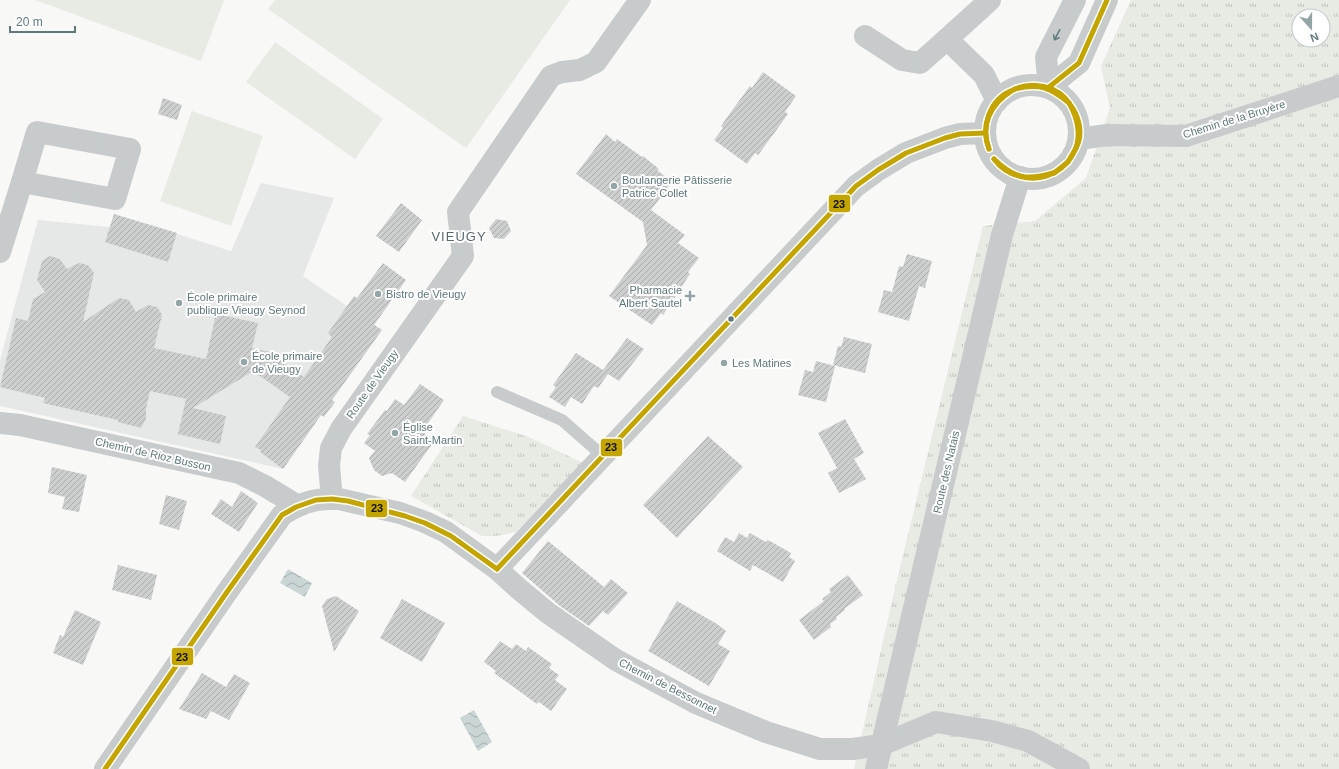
<svg xmlns="http://www.w3.org/2000/svg" width="1339" height="769" viewBox="0 0 1339 769" font-family="Helvetica,sans-serif">
<style>
.built{fill:#e6e8e7}
.grass{fill:url(#grass-tufts);fill-rule:evenodd}
.green{fill:#e8eae4}
.water{fill:url(#water-waves)}
.building{fill:url(#building-hatch)}
.lines{fill:none;stroke-linecap:round;stroke-linejoin:round}
.service{stroke:#c8cbcc;stroke-width:12}
.minor{stroke:#c8cbcc;stroke-width:22}
.tertiary{stroke:#c8cbcc;stroke-width:22}
.bus-1-casing{stroke:#fff;stroke-width:8}
.bus-1{stroke:#c4a500;stroke-width:5}
.oneway{stroke:#637c80}
.poi-dot{fill:#94a5a7;stroke:#fff;stroke-width:1.5}
.bus-dot{fill:#5e787c;stroke:#fff;stroke-width:1.5}
.labels{text-anchor:middle;stroke-width:4;stroke-linejoin:round;paint-order:stroke}
.street-label{font-size:11px;fill:#5e787c;stroke:#fff}
.poi-label{font-size:11px;fill:#5e787c;stroke:#fff;text-anchor:start}
.quarter-label{font-size:13px;letter-spacing:1px;fill:#556a6d;stroke:#fff}
.line-badge{stroke:#fff;stroke-width:1.5}
.pale-badge-label{font-size:11px;text-anchor:middle;font-weight:bold;fill:#111}
</style>
<defs>
<pattern id="grass-tufts" width="24" height="20" patternUnits="userSpaceOnUse"><rect width="24" height="20" fill="#e8eae4"/><path d="M3 7l-1-3M5 7V3M7 7l1-3M15 17l-1-3M17 17v-4M19 17l1-3" fill="none" stroke="#bfc2be"/></pattern>
<pattern id="water-waves" width="16" height="10" patternUnits="userSpaceOnUse"><rect width="16" height="10" fill="#c9d6d5"/><path d="M0 5q4-4 8 0t8 0" fill="none" stroke="#a6b2b2"/></pattern>
<pattern id="building-hatch" width="6" height="6" patternUnits="userSpaceOnUse"><rect width="6" height="6" fill="#cdcfcf"/><path d="M-1 1l2-2M0 6l6-6M5 7l2-2" fill="none" stroke="#aaadad"/></pattern>
</defs>
<rect width="100%" height="100%" fill="#f8f8f7"/>
<polygon class="built" points="261,183 334,198 303,276 382,330 283,469 0,406 0,360 38,220 110,227 114,214 231,251"/>
<g class="grass">
<path d="M1131 0H1339V769H854L895 588 983 226 1035 221 1086 178 1110 108 1101 66ZM1299 16H1323V40H1299Z"/>
<polygon points="463,416 529,437 583,463 516,532 496,536 482,536 411,496"/>
</g>
<g class="green">
<polygon points="35,0 224,0 201,61"/>
<polygon points="275,0 570,0 466,148 268,9"/>
<polygon points="275,42 383,119 355,159 246,82"/>
<polygon points="192,111 263,136 231,226 160,201"/>
</g>
<g class="water">
<polygon points="288,569 312,583 305,597 280,583"/>
<polygon points="474,710 492,742 478,751 460,718"/>
</g>
<g class="building">
<polygon points="763,72 796,96 785,112 788,114 775,132 758,155 755,153 747,164 714,140 723,128 721,126 733,109 750,86 752,88"/>
<polygon points="163,98 182,105 177,120 158,114"/>
<polygon points="606,134 615,142 617,139 642,157 643,156 659,169 657,170 672,182 651,210 685,235 678,243 699,258 688,272 690,274 663,315 661,313 652,325 609,296 647,245 643,222 576,174"/>
<polygon points="401,203 422,220 399,252 376,236"/>
<polygon points="114,214 177,233 168,262 105,242"/>
<polygon points="496,219 507,221 511,231 504,239 494,238 489,228"/>
<polygon points="907,254 932,261 925,288 919,286 909,321 878,312 884,290 892,292 899,266 903,267"/>
<polygon points="50,256 60,259 67,269 79,263 88,265 94,273 83,322 119,298 129,300 136,312 148,305 157,307 162,315 154,348 206,359 216,314 258,323 252,348 270,352 304,377 332,337 328,333 354,296 357,298 383,263 406,280 374,325 382,330 332,400 335,402 324,417 321,415 283,469 260,452 261,450 255,447 290,397 260,376 250,373 193,408 226,416 220,444 178,434 186,399 150,391 146,409 146,419 141,428 118,422 118,420 43,403 45,398 0,387 16,318 28,321 33,299 45,292 37,280 42,261"/>
<polygon points="844,337 872,344 865,373 833,365 838,346 841,347"/>
<polygon points="627,338 644,349 619,381 608,374 598,388 594,386 582,404 571,397 565,407 549,397 556,387 553,385 576,353 603,370"/>
<polygon points="816,361 835,366 826,402 798,395 805,370 813,372"/>
<polygon points="420,384 444,400 422,432 435,440 405,482 392,473 382,476 374,470 369,458 375,451 364,443 370,435 367,434 385,410 387,411 395,399 404,405"/>
<polygon points="845,419 864,453 854,459 866,479 839,493 828,473 837,468 818,433"/>
<polygon points="708,436 743,467 677,538 643,505"/>
<polygon points="52,467 87,475 79,512 62,509 65,497 48,493"/>
<polygon points="241,491 258,503 239,532 211,514 221,499 232,507"/>
<polygon points="166,495 187,501 179,530 159,524"/>
<polygon points="739,533 747,538 750,533 766,542 768,540 791,553 789,557 795,561 783,582 753,565 750,571 717,551 725,537 734,542"/>
<polygon points="548,541 604,587 611,579 628,593 608,615 603,611 589,626 560,606 522,573"/>
<polygon points="118,565 157,575 151,600 112,590"/>
<polygon points="848,575 863,595 844,609 845,610 836,617 837,619 830,624 831,627 814,640 799,620 824,601 822,599 831,592 829,589"/>
<polygon points="336,596 359,611 334,652 322,606 327,599"/>
<polygon points="402,599 445,623 422,662 380,638"/>
<polygon points="677,601 717,624 726,631 718,644 730,651 709,686 648,651"/>
<polygon points="75,610 101,622 83,665 53,653 60,635 63,637"/>
<polygon points="500,641 512,649 516,644 526,651 528,647 552,664 549,668 559,675 555,680 567,689 551,711 539,702 537,704 494,673 496,671 484,662"/>
<polygon points="202,673 226,687 234,674 250,683 229,720 211,711 206,719 179,709"/>
</g>
<g class="lines">
<polyline class="service" points="497,392 562,420 603,456"/>
<g class="minor">
<polyline points="990,0 947,39 984,75 997,101"/>
<polyline points="865,36 902,60 920,63 947,39"/>
<polygon points="37,132 130,149 115,199 22,182"/>
<polyline points="1079,139 1107,135 1186,136 1339,86"/>
<polyline points="0,252 22,182"/>
<polyline points="0,423 20,425 239,473 265,486 298,506"/>
<polyline points="332,499 339,499 400,513 425,522 446,532 497,569 519,589 548,613 616,660 696,703 766,732 820,749 853,749 881,745 936,722 992,731 1028,741 1079,769"/>
<polyline points="497,569 856,186 878,170 906,153 945,138 960,134 985,133"/>
</g>
<g class="tertiary">
<circle cx="1032" cy="132" r="47"/>
<polyline points="1049,87 1079,63 1107,0"/>
<polyline points="1049,87 1046,57 1075,0"/>
<path d="M105 769 227 592 282 515C298 505 313 498 332 499L329 466 331 448 341 429 463 256 458 212 551 76 562 72 580 70 596 62 640 0"/>
<polyline points="876,769 1002,235 1020,177"/>
</g>
<defs>
<g id="bus-1">
<polyline points="1049,87 1079,63 1107,0"/>
<path d="M1015 89C1033 81 1058 86 1069 103"/>
<path d="M1015 89C1039 83 1050 87 1069 103"/>
<path d="M1069 103C1079 115 1084 134 1076 148"/>
<path d="M1069 103C1077 117 1081 132 1076 148"/>
<path d="M989 149C980 127 990 98 1013 90"/>
<path d="M989 149C980 123 991 104 1013 90"/>
<path d="M994 159C1014 178 1026 181 1053 173"/>
<path d="M994 159C1006 176 1033 184 1053 173"/>
<polyline points="1054,173 1068,162 1076,148"/>
<path d="M1054 173C1065 167 1071 160 1076 148"/>
<polyline points="497,569 856,186 878,170 906,153 945,138 960,134 985,133"/>
<polyline points="105,769 227,592 282,515 296,507 316,500 332,499 348,501 405,516 425,523 451,536 497,569"/>
</g>
</defs>
<use href="#bus-1" class="bus-1-casing"/>
<use href="#bus-1" class="bus-1"/>
</g>
<defs><path id="oneway-shaft" d="M-6 0H5M1.5-3L5.5 0L1.5 3" fill="none" stroke-width="1.6" stroke-linecap="round" stroke-linejoin="round"/></defs>
<use class="oneway" href="#oneway-shaft" transform="translate(1057 35) rotate(117)"/>
<g class="poi-dot">
<circle cx="614" cy="186" r="4"/>
<circle cx="378" cy="294" r="4"/>
<path d="M688 290h4v4h4v4h-4v4h-4v-4h-4v-4h4z"/>
<circle cx="179" cy="303" r="4"/>
<circle cx="244" cy="362" r="4"/>
<circle cx="724" cy="363" r="4"/>
<circle cx="395" cy="433" r="4"/>
</g>
<circle class="bus-dot" cx="731" cy="319" r="3.5"/>
<g class="labels">
<g class="street-label">
<text transform="translate(1234 119) rotate(-17)" y="4">Chemin de la Bruyère</text>
<text transform="translate(372 384) rotate(-55)" y="4">Route de Vieugy</text>
<text transform="translate(153 454) rotate(13)" y="4">Chemin de Rioz Busson</text>
<text transform="translate(946 472) rotate(-77)" y="4">Route des Natais</text>
<text transform="translate(668 686) rotate(27)" y="4">Chemin de Bessonnet</text>
</g>
<g class="poi-label">
<text x="622" y="184">Boulangerie Pâtisserie<tspan x="622" dy="13">Patrice Collet</tspan></text>
<text x="682" y="294" text-anchor="end">Pharmacie<tspan x="682" dy="13">Albert Sautel</tspan></text>
<text x="386" y="298">Bistro de Vieugy</text>
<text x="187" y="301">École primaire<tspan x="187" dy="13">publique Vieugy Seynod</tspan></text>
<text x="252" y="360">École primaire<tspan x="252" dy="13">de Vieugy</tspan></text>
<text x="732" y="367">Les Matines</text>
<text x="403" y="431">Église<tspan x="403" dy="13">Saint-Martin</tspan></text>
</g>
<g class="quarter-label">
<text x="459" y="241">VIEUGY</text>
</g>
</g>
<g class="line-badge">
<rect x="828" y="194" width="23" height="19" rx="4" fill="#c4a500"/>
<rect x="600" y="438" width="23" height="19" rx="4" fill="#c4a500"/>
<rect x="365" y="499" width="23" height="19" rx="4" fill="#c4a500"/>
<rect x="171" y="647" width="23" height="19" rx="4" fill="#c4a500"/>
</g>
<g class="pale-badge-label">
<text x="839" y="208">23</text>
<text x="611" y="451">23</text>
<text x="377" y="512">23</text>
<text x="182" y="661">23</text>
</g>
<g transform="translate(1311 28) rotate(159)"><circle r="19" fill="#ffffff" stroke="#bfc9cb"/>
<path d="M0-3L7 15L0 10L-7 15Z" fill="#94a5a7"/>
<text y="-6" font-size="11" font-weight="bold" text-anchor="middle" fill="#5e787c">N</text>
</g>
<path d="M10 26v6h65v-6" fill="none" stroke="#5e787c" stroke-width="2"/>
<text x="16" y="26" font-size="12" fill="#5e787c" stroke="#ffffff" stroke-width="3" paint-order="stroke">20 m</text>
</svg>
